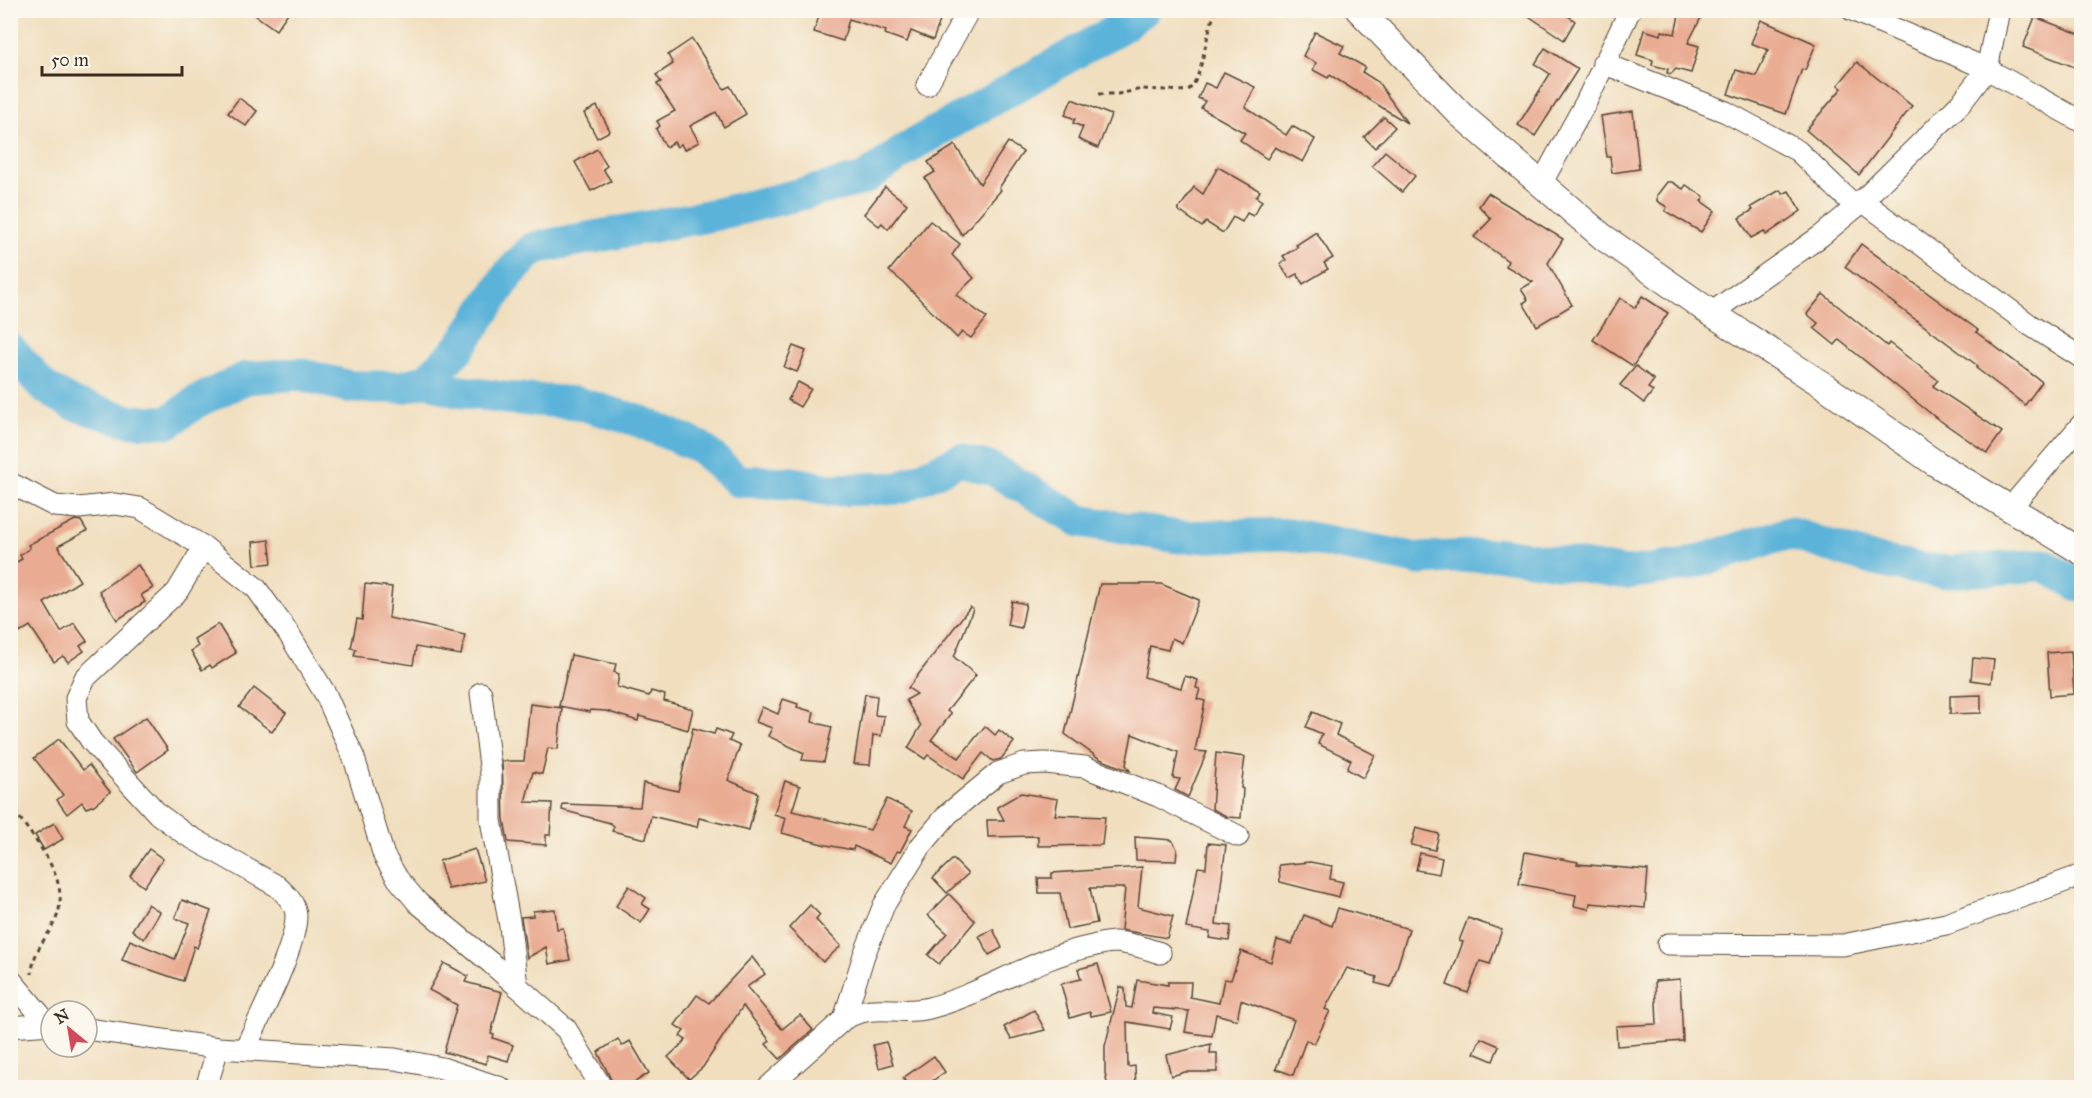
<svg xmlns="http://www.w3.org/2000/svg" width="2092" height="1098" viewBox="0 0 2092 1098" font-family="'IM FELL Great Primer',serif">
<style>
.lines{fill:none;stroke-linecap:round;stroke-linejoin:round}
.river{stroke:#5cb3d9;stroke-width:33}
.building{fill:#e9ab92}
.minor-casing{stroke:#564536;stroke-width:23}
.tertiary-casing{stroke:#564536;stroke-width:28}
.path{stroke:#564536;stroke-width:3;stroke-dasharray:4.5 4.5;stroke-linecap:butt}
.minor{stroke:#fff;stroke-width:21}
.tertiary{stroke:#fff;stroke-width:26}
</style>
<rect width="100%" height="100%" fill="#fbf7ec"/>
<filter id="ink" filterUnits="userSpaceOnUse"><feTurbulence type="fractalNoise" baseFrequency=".0167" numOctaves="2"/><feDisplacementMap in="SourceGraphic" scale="12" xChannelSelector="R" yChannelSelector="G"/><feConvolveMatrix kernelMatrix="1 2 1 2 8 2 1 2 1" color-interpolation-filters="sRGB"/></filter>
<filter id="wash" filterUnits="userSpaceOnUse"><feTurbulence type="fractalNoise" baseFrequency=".008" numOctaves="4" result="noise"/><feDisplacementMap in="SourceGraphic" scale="24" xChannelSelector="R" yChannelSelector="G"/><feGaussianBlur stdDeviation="1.35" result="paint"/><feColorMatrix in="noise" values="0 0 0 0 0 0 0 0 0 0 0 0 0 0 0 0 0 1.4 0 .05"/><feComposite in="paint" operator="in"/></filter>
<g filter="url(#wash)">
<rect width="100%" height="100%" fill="#f0debe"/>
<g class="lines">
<g class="river">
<polyline points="10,349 44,387 73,404 129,421 169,422 196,402 246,378 299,374 350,387 402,387 427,380 459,348 509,274 534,248 713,215 864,179 914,144 1121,27 1144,10"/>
<polyline points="427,380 456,391 504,398 577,403 639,421 700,447 738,481 793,483 830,490 900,488 960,460 992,469 1080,521 1179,537 1288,534 1418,559 1503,554 1627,573 1686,565 1789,533 1875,560 1921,569 1951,572 2043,565 2082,587"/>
</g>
</g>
<g id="blocks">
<g class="building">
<polygon points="248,10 290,10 276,30"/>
<polygon points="821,10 944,10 933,40 911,31 907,42 885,34 886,31 849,19 843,41 814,32"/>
<polygon points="1520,10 1559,10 1575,21 1564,40"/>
<polygon points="1680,10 1705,10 1688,43 1699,46 1691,73 1676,69 1671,74 1667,73 1668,69 1652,65 1653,60 1637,55 1644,30 1661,35 1662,31 1675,34"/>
<polygon points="2035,17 2082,35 2082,70 2023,47"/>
<polygon points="1761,20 1816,44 1805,70 1802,69 1786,114 1728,94 1736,70 1756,76 1768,50 1751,43"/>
<polygon points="1315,32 1344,46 1340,53 1365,67 1362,72 1378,82 1407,123 1330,75 1328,78 1313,70 1316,63 1303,56"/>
<polygon points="692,39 724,89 730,86 746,114 724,127 716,112 690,126 699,142 684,150 681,144 677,147 674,142 666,147 656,129 660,126 657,121 675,111 657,84 661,82 656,75 673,64 668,55"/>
<polygon points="1545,48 1578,69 1535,136 1518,125 1550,74 1535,64"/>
<polygon points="1857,62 1912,106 1859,175 1806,130 1842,88 1838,85"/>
<polygon points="1224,72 1255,87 1245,107 1286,135 1292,126 1315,139 1303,162 1275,147 1267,159 1240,140 1245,133 1201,108 1205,101 1198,98 1205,83 1216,88"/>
<polygon points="239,98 257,111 246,126 228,113"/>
<polygon points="1072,99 1111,115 1098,148 1078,139 1083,127 1073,123 1075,119 1065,115"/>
<polygon points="597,106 610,131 597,138 584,113"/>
<polygon points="1633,111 1639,169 1612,173 1610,157 1607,157 1601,116"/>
<polygon points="1384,117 1395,127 1375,148 1364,137"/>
<polygon points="1008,142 1023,152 999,188 1001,190 962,235 925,178 935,172 928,162 955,145 980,184"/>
<polygon points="597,149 607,166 603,169 611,181 591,191 575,162"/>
<polygon points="1385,151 1415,176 1402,192 1372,166"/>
<polygon points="1218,167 1260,191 1256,197 1262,201 1253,216 1247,213 1242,222 1233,217 1223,233 1206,222 1202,227 1178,210 1194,187 1203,194"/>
<polygon points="1667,182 1672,182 1683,189 1686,185 1704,197 1701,201 1715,211 1701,232 1665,211 1667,207 1657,201 1657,195"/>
<polygon points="885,187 907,204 888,229 882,223 879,226 864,214"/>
<polygon points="1780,190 1783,194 1789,191 1801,211 1766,235 1764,231 1751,238 1739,218 1753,210 1751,207"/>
<polygon points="1488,193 1563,239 1548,263 1572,305 1537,326 1523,303 1528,300 1521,289 1533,282 1506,266 1508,261 1474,237 1491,219 1479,206"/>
<polygon points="930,221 960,244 952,255 974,278 956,295 987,318 971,338 962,332 957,338 904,283 889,271"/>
<polygon points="1316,232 1333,258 1324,263 1328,269 1303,284 1297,274 1289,278 1280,264 1286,260 1283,256 1298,247 1296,245"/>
<polygon points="1861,244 1978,330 1976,332 2042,382 2025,405 1976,368 1978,366 1845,267"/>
<polygon points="1823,294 1887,346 1889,343 1938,380 1933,386 2002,432 1987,453 1935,417 1839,340 1835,345 1814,328 1818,323 1807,314"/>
<polygon points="1642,296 1668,313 1633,366 1593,340 1620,298 1635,308"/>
<polygon points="793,346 806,351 797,372 784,367"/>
<polygon points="1636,366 1654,380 1648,388 1653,391 1644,403 1620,385"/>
<polygon points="798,382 811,389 800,407 788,400"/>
<polygon points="75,520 81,521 87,531 58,546 80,581 44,603 61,632 74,623 87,641 80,646 84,651 68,662 63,656 54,662 30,626 10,639 10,566 22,559 20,555 30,548 28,545"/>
<polygon points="269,540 272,563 255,565 253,542"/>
<polygon points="138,565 153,588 141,595 145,602 117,620 99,591"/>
<polygon points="365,584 392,587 389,618 465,635 461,655 416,647 413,665 354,656 356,649 351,648 357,619 362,620"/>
<polygon points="1100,584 1161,584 1199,600 1182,643 1172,638 1168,650 1150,646 1144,677 1181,688 1185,676 1198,680 1196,688 1200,689 1197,699 1205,701 1195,751 1207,752 1188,797 1175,790 1180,779 1173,778 1178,752 1132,734 1126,765 1130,771 1100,759 1065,734"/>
<polygon points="1012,601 1026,604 1021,628 1007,625"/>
<polygon points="970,607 973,609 954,657 976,675 947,711 951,714 931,740 959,758 985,726 995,735 999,730 1014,742 1001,759 993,761 983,753 963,779 928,755 925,759 908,748 921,726 906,700 917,694 908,688"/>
<polygon points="218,624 236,653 212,668 210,665 202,670 191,651 198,646 194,639"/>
<polygon points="2071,651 2074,694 2050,696 2047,653"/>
<polygon points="571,655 616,664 614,672 619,674 617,687 649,696 651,691 665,695 664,701 693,709 688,730 639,716 638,721 606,711 590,710 590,712 559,706"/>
<polygon points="1973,658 1994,660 1991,683 1971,680"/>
<polygon points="254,688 286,713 272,732 239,707"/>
<polygon points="865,694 877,696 875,715 884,716 881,736 873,735 870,765 854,764"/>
<polygon points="1981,695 1981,713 1950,714 1950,696"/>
<polygon points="783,699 798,704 797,707 814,712 812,722 832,727 824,762 802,760 804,753 768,736 772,728 756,722 762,707 778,714"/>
<polygon points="530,704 562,708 558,749 548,748 542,774 533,772 525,802 552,803 550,835 546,835 546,845 508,842 504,819 502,761 524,761"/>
<polygon points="1313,712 1340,724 1336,735 1375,755 1363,778 1347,769 1351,760 1318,744 1322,734 1306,727"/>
<polygon points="146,717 168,750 137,772 113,739"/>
<polygon points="693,728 714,734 716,729 732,735 729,741 740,746 728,780 758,793 749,830 699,818 697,827 651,816 646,839 612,831 614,826 610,823 562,810 563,804 640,807 643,783 678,791"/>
<polygon points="59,739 83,770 89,765 110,792 94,805 86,808 82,802 67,814 57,800 63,795 34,758"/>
<polygon points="1216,753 1245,757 1241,788 1243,789 1241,818 1228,817 1212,809"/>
<polygon points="785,781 800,786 792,811 870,830 887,799 912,811 905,826 912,829 900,852 897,851 891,863 854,846 853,850 826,845 782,833 786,818 774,814"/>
<polygon points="1021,793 1058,799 1055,815 1105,817 1102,845 1038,846 1038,836 988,837 987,820 1004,820 997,807"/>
<polygon points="54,823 63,839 44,850 35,835"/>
<polygon points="1416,828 1439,834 1435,850 1411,845"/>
<polygon points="1135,837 1172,840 1177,849 1176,861 1136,860"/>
<polygon points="1208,843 1226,845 1216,924 1231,926 1229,941 1209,938 1210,932 1186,928 1198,867 1206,868"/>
<polygon points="149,849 163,859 144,887 130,876"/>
<polygon points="475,849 485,881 448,889 439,861"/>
<polygon points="1525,852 1578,862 1577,864 1648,870 1645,908 1590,903 1589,909 1574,906 1576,895 1519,884"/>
<polygon points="1420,853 1442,858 1439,874 1416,870"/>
<polygon points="953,859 968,874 947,893 933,878"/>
<polygon points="1310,862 1332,866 1330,879 1343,882 1339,897 1280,882 1279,865"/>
<polygon points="1142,867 1138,907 1173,916 1167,938 1121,930 1125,888 1090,888 1097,923 1067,929 1060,893 1039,893 1038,878 1052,878 1052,873"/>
<polygon points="629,886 646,898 642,904 650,909 641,923 616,906"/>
<polygon points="949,894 975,921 939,964 928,955 947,933 928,915"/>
<polygon points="182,900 211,911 197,948 194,946 183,981 122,960 130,940 175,959 189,923 175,918"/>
<polygon points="148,904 160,912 144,939 132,930"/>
<polygon points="810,905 820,915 816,920 841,946 823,962 789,928"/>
<polygon points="1338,908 1409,929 1391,987 1375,983 1377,977 1347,968 1325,1009 1330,1011 1314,1044 1306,1040 1293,1075 1276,1069 1294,1020 1241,1000 1237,1020 1216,1014 1212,1036 1185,1032 1189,1011 1153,1008 1152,1013 1173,1017 1170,1029 1127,1022 1128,1067 1135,1066 1136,1088 1108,1088 1105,1073 1105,1046 1120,987 1125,988 1126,1007 1132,1008 1137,980 1168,985 1168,982 1191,982 1190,997 1219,1003 1224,979 1231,980 1241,951 1271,962 1277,940 1292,944 1304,915 1332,926"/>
<polygon points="555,909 557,929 563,928 570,960 549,964 546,947 527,958 521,917 533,916 533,911"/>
<polygon points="1468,918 1502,930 1490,964 1480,961 1468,993 1447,985 1463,942 1459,941"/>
<polygon points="993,929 1002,948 989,955 979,936"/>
<polygon points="752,957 765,974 747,987 782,1029 800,1015 813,1030 780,1059 766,1044 770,1041 743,1006 703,1067 689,1079 668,1057 686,1040 680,1036 684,1031 675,1025 697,995 709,1003"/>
<polygon points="444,963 468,976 465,982 502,992 491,1034 494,1035 493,1038 513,1045 508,1061 488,1055 486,1064 444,1052 457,1005 429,990"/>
<polygon points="1098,964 1111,1012 1091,1016 1090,1012 1070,1018 1061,984 1081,979 1078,969"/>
<polygon points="1680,979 1683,1041 1617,1046 1616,1026 1657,1024 1655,981"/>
<polygon points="1034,1010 1045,1030 1011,1039 1004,1027"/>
<polygon points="1481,1038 1499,1046 1493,1061 1474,1053"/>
<polygon points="618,1039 622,1046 630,1041 649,1073 626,1088 615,1088 598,1052"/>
<polygon points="886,1042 893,1064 879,1068 873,1045"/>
<polygon points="1211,1044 1210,1053 1217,1053 1217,1072 1185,1072 1171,1076 1166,1055"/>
<polygon points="934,1056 945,1072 922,1088 909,1088 903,1078"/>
</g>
</g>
</g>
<g filter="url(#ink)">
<use href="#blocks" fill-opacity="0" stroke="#564536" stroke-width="1.5"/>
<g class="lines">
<defs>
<g id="minor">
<polyline points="1852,10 1987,69 2082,122"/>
<polyline points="1603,63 1726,112 1798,151 1856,207"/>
<polyline points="927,85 969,10"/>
<polyline points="1541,184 1586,102 1630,10"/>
<polyline points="1861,200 2030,325 2082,358"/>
<polyline points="1711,313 1821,236 1856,207 1961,103 1987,69 1999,10"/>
<polyline points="10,483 55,506 79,508 115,504 140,508 204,547 256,588 289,634 326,695 354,758 384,856 398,879 418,903 491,963 566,1029 602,1088"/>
<polyline points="2010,508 2082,424"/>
<path d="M204 547 177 592 85 678 76 698 78 721 92 742 158 814 185 834 277 886C286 894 296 904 296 916 296 948 259 1018 245 1049"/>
<polyline points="481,693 491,774 491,820 510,926 517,986"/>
<polyline points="1668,944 1843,945 1946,924 2082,875"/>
<polyline points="10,979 48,1024"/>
<polyline points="844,1019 864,955 884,905 921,846 948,814 998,773 1024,764 1045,763 1085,767 1158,796 1238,836"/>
<polyline points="10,1027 51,1024"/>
<polyline points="87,1029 218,1048 395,1059 442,1068 501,1088"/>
<polyline points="206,1088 218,1048"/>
<path d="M767 1088 844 1019C875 1001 898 1016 929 1008 984 994 1032 959 1088 947 1097 945 1106 942 1115 942 1131 943 1145 948 1160 953"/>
</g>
<polyline id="tertiary" points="1359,10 1461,115 1603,237 1711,313 1823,385 1935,463 2082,552"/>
</defs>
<use href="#minor" class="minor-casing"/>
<use href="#tertiary" class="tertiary-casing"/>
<g class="path">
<path d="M1099 94H1118L1142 89 1187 91C1204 80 1204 32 1217 10"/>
<path d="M10 803C29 836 74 877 56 919 47 939 33 949 32 974"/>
<polyline points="1194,1085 1195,1088"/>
</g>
<use href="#minor" class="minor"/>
<use href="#tertiary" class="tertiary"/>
</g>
</g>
<rect width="2092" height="1098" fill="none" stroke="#fbf7ec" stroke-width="36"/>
<g transform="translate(69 1029) rotate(330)"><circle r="28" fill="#fbf7ec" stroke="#aea59a" stroke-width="1.5"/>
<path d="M0-4.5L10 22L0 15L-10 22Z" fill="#d1495b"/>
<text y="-9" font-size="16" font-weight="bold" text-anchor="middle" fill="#3b2a1e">N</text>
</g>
<path d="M42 66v9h140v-9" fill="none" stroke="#3b2a1e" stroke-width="3"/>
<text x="51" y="66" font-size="18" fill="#3b2a1e" stroke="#fbf7ec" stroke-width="4.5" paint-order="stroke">50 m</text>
</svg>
